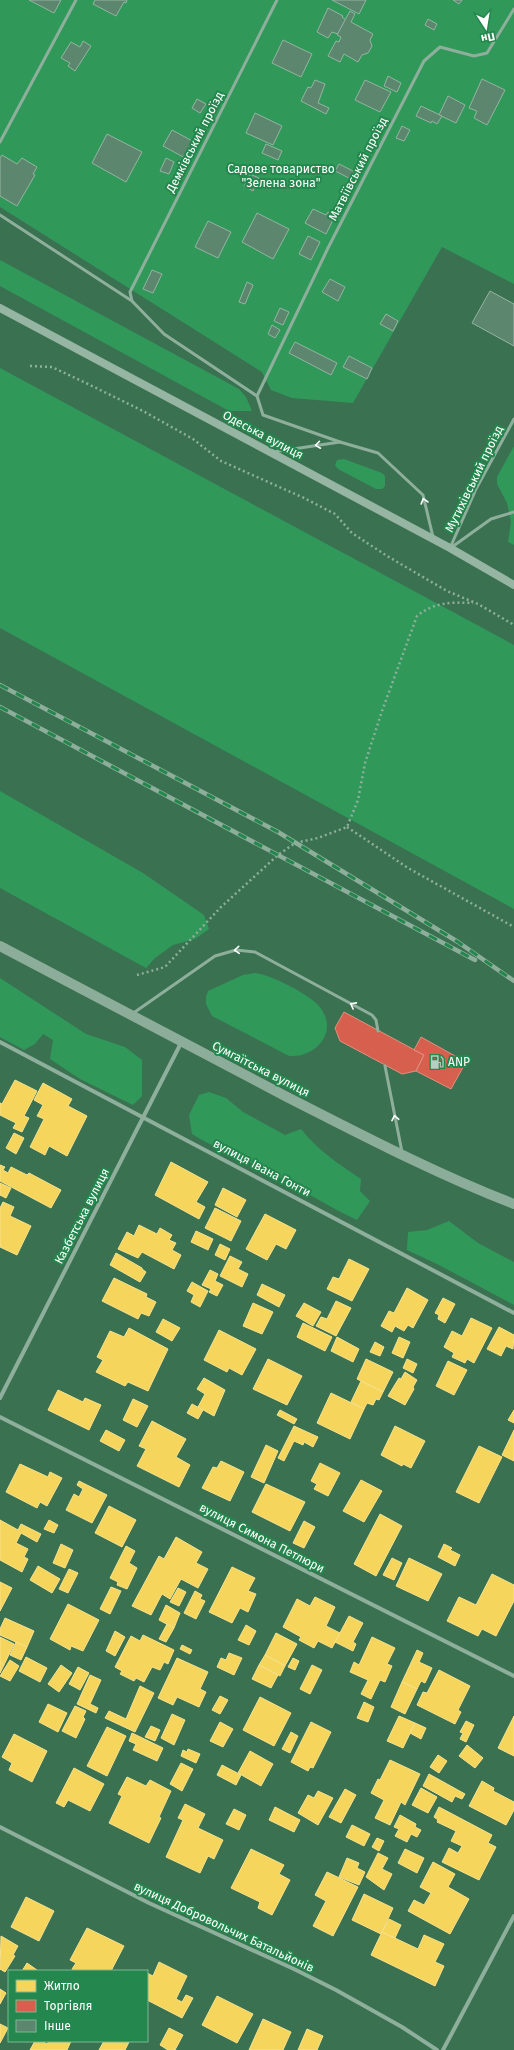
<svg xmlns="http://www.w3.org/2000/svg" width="514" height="2050" viewBox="0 0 514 2050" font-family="'Fira Sans',sans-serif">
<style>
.green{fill:#30995a}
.homes{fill:#f6d55c;stroke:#f9e28d}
.shops{fill:#d6604d;stroke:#e29082}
.building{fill:#5d866e;stroke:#95b4a2}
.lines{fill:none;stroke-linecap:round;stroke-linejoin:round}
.path{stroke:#8eaf9c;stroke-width:2.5;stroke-dasharray:2 3;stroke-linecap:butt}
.service{stroke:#8eaf9c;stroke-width:3}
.minor{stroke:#8eaf9c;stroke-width:4}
.secondary{stroke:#96b5a3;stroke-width:8}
.primary{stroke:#8cad99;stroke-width:10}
.rail-casing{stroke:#8eae9c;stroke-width:4.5}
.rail{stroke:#24874d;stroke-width:3;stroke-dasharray:9;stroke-linecap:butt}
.oneway{stroke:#fff}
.labels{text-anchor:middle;stroke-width:4;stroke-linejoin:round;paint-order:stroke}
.street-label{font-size:12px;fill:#fff;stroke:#24874d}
.park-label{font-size:12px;fill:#fff;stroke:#24874d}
.poi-label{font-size:12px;fill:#fff;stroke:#24874d;text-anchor:start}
</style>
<rect width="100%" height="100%" fill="#3a7151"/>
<g class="green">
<polygon points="0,0 514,0 514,284 442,247 353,403 292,398 271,390 262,372 0,207"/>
<polygon points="0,260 239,389 246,397 252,411 229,411 0,286"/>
<polygon points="0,368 514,645 514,909 0,628"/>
<polygon points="514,446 514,545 508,542 511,522 507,503 497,484 497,477"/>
<polygon points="344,459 382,473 385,476 385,486 382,489 376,489 338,469 335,465 337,460"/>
<polygon points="0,791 143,873 204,915 209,929 195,939 173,945 155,958 146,968 0,888"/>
<path d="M255 973C270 974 308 994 318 1005 340 1029 318 1058 289 1056L212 1016 206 1004V997L208 991 243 975Z"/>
<polygon points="0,978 86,1034 125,1047 142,1060 142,1096 133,1105 80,1079 50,1059 53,1040 43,1034 35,1044 24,1050 0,1037"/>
<path d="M209 1092 226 1098 243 1112 285 1135 301 1129C317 1150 339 1164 361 1179L360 1191 370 1201 357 1220C325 1205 295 1185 263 1169 239 1157 214 1148 192 1134L189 1115 199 1095Z"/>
<polygon points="449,1221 478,1243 514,1262 514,1305 439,1265 407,1250 408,1232 427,1230"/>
</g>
<g class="homes">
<polygon points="15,1080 37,1091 24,1116 29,1118 22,1132 13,1128 16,1123 0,1115 0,1103 2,1104"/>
<polygon points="43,1083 72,1099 68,1106 87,1116 67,1156 49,1146 45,1155 30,1147 44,1119 37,1116 43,1105 34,1100"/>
<polygon points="14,1133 24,1138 16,1154 6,1148"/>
<polygon points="171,1162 208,1182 196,1202 205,1207 199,1219 155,1195"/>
<polygon points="0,1165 5,1167 3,1170 8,1173 11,1167 27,1175 29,1173 61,1190 51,1208 0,1181"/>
<polygon points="0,1183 11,1188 6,1198 0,1195"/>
<polygon points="223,1188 246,1200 237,1217 215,1205"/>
<polygon points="3,1202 14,1207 10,1216 31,1226 17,1255 0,1247 0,1208"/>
<polygon points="215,1208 241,1221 231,1241 205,1228"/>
<polygon points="265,1214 296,1230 286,1249 276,1244 267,1260 246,1249"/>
<polygon points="139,1225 157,1234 160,1228 172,1235 169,1240 176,1243 172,1250 181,1255 174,1269 142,1252 138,1258 118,1249 127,1232 134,1236"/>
<polygon points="196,1231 213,1239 208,1250 191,1242"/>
<polygon points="220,1244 230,1249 225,1260 215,1255"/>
<polygon points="116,1253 142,1268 142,1269 146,1272 140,1282 110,1265"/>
<polygon points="230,1256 242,1262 238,1269 248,1274 242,1287 220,1276"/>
<polygon points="349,1259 369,1269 352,1301 327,1289 333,1277 339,1279"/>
<polygon points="210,1270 218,1274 215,1281 223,1285 217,1296 209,1292 211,1289 202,1285"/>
<polygon points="114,1278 147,1294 146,1297 156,1302 149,1316 141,1313 138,1319 102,1301"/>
<polygon points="192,1282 208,1291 200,1307 191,1302 194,1295 187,1291"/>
<polygon points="262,1284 285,1295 279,1307 257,1295"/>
<polygon points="407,1288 428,1300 413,1328 408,1325 404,1331 395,1326 392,1332 381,1326 389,1311 394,1313"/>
<polygon points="443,1298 455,1304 445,1323 438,1319 439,1315 435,1313"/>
<polygon points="336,1301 351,1308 336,1336 316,1326 321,1317 327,1319"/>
<polygon points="253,1303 273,1312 262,1334 243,1326"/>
<polygon points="304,1303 321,1312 313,1326 296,1316"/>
<polygon points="471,1318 492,1328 474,1363 467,1359 465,1363 452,1357 454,1353 444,1347 452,1331 462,1336"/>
<polygon points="163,1319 180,1328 172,1341 156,1332"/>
<polygon points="303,1323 332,1337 325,1351 297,1337"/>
<polygon points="499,1327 514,1335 513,1349 506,1346 501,1356 487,1349"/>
<polygon points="129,1328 168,1349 148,1391 128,1382 125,1386 96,1372 103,1360 97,1357 110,1331 124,1337"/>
<polygon points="219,1330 256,1349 242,1375 229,1368 227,1372 204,1360"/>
<polygon points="337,1337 359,1349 353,1362 331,1351"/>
<polygon points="399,1337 410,1342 403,1358 392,1353"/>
<polygon points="375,1342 384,1347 380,1356 370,1352"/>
<polygon points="268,1359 302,1376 287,1405 253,1389"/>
<polygon points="366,1359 393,1372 383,1392 357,1379"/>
<polygon points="407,1359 417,1364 413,1373 403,1368"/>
<polygon points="448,1361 467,1370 454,1395 436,1386"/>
<polygon points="405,1372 417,1380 413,1387 414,1389 405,1405 388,1396 399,1378 401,1379"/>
<polygon points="204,1378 225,1390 214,1416 198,1407 205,1394 197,1389"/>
<polygon points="361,1381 383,1392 379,1400 376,1399 373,1405 367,1403 364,1409 351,1402"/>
<polygon points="58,1390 83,1402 85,1398 101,1405 89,1430 48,1410"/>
<polygon points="331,1393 364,1409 350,1439 317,1423"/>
<polygon points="133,1399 148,1406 137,1427 123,1420"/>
<polygon points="192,1404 203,1410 198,1419 187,1413"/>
<polygon points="280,1410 297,1419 294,1424 277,1415"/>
<polygon points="514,1410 514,1423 508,1420"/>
<polygon points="152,1421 186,1439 176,1457 190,1465 179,1487 137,1466 146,1449 139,1446"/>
<polygon points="294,1426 318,1437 313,1447 304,1442 303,1445 294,1441 284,1461 278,1458"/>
<polygon points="395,1426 425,1441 411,1468 403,1464 402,1466 381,1455"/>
<polygon points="106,1430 125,1440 119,1451 100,1441"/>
<polygon points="514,1430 514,1461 502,1455"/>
<polygon points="266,1445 278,1451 264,1483 251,1477"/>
<polygon points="479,1446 502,1457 479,1503 456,1492"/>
<polygon points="221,1461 244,1472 230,1501 202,1488 213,1467 217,1468"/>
<polygon points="320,1463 340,1473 328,1496 314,1489 317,1484 311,1481"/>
<polygon points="20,1464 48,1477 50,1472 62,1478 47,1506 40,1502 37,1508 6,1492"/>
<polygon points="361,1480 382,1491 364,1522 343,1511"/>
<polygon points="79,1481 107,1495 92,1523 66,1510 74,1494 79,1497 83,1489 77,1485"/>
<polygon points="266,1484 305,1502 290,1531 252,1512"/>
<polygon points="109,1506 136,1520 122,1547 95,1533"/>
<polygon points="380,1514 402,1526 376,1576 354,1564"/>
<polygon points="0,1520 18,1530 21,1524 41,1534 37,1542 21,1533 16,1543 28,1549 24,1557 28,1559 22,1572 0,1560"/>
<polygon points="49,1520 58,1525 54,1533 44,1529"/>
<polygon points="304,1521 315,1527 304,1548 293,1543"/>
<polygon points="176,1537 202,1552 196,1563 208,1569 198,1588 181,1579 170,1599 162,1594 151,1615 132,1606 159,1556 164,1559"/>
<polygon points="61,1544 73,1550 65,1568 53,1563"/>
<polygon points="444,1544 452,1548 450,1550 460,1555 455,1566 438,1557"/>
<polygon points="126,1546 135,1551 129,1563 137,1568 127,1589 117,1585 118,1582 110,1578"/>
<polygon points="392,1558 402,1563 394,1580 383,1575"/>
<polygon points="409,1558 442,1574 428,1601 396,1586"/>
<polygon points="38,1566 60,1579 52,1593 30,1580"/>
<polygon points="232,1567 255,1578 248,1591 256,1594 248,1612 240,1608 232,1623 209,1612"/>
<polygon points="69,1569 78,1573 68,1593 59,1589"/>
<polygon points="492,1574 514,1585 514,1601 496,1636 482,1629 478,1636 447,1621 459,1597 476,1605"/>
<polygon points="0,1582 12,1588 0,1611"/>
<polygon points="111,1587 121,1591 110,1614 100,1609"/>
<polygon points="178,1588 186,1592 179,1606 170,1602"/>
<polygon points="195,1591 202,1595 200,1599 205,1601 196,1619 184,1613"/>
<polygon points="315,1597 335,1607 326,1626 340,1633 332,1648 318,1641 314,1648 299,1640 301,1637 283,1627 297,1599 310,1606"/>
<polygon points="68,1604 99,1620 83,1651 71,1646 70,1650 50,1639"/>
<polygon points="166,1605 180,1613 174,1628 159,1620"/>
<polygon points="349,1616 363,1623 353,1642 356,1644 353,1651 335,1642"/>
<polygon points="5,1618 34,1631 27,1647 0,1635 0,1629"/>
<polygon points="167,1624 174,1628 166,1642 159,1639"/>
<polygon points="246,1625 256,1631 249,1645 238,1640"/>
<polygon points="115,1631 125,1637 115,1656 106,1651"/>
<polygon points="276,1633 297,1644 285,1666 265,1655"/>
<polygon points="143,1635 174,1650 168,1664 164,1662 160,1670 152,1667 144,1682 136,1678 134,1681 120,1674 122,1671 115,1667 131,1636 140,1641"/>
<polygon points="0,1637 14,1644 4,1665 0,1662"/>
<polygon points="372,1637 395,1648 387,1664 392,1666 385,1682 380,1680 371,1699 361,1694 368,1680 350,1672 354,1662 359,1665"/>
<polygon points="16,1642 27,1647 21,1660 10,1655"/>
<polygon points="182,1645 192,1650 190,1654 180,1649"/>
<polygon points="417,1650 423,1653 419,1662 432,1668 425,1683 421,1681 417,1689 402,1682"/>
<polygon points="229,1653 242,1658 234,1675 217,1667 221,1658 226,1660"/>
<polygon points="265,1655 285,1666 280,1676 259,1665"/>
<polygon points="26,1657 47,1668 40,1682 19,1671"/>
<polygon points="177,1658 208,1672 200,1689 206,1692 199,1707 177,1697 173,1705 158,1698"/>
<polygon points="293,1658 299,1661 295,1670 288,1667"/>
<polygon points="10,1660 19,1666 10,1681 0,1676"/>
<polygon points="0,1662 4,1665 0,1673"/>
<polygon points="61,1665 72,1673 59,1692 48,1684"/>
<polygon points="259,1665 278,1675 271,1688 252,1679"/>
<polygon points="312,1665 322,1670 310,1694 300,1689"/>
<polygon points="78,1667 89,1673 80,1690 69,1684"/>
<polygon points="439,1670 470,1686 458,1710 461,1712 455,1724 417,1705 423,1692 427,1693"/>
<polygon points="90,1675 101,1680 90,1704 98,1708 96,1713 77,1704"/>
<polygon points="402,1682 417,1689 405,1714 391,1707"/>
<polygon points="140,1686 154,1693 135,1732 105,1718 109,1711 126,1719"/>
<polygon points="220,1696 228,1700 220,1714 212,1710"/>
<polygon points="260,1697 291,1713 274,1746 243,1730"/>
<polygon points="364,1702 374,1707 368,1722 357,1718"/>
<polygon points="48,1704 67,1713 58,1732 39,1722"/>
<polygon points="75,1706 86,1711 83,1717 85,1719 76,1738 62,1731"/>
<polygon points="172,1714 185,1720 174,1745 161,1738"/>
<polygon points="399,1716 415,1723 403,1748 387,1741"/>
<polygon points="514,1716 514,1756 498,1748"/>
<polygon points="466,1721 474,1725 466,1742 460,1739 463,1733 460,1732"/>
<polygon points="220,1722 233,1729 223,1747 210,1741"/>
<polygon points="311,1722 331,1732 313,1768 310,1767 308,1771 291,1762"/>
<polygon points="415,1723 426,1728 421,1739 410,1733"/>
<polygon points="151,1726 160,1730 155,1741 145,1737"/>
<polygon points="107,1727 126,1736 107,1776 87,1766"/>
<polygon points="291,1732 298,1736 290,1753 282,1749"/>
<polygon points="132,1733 163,1748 157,1761 133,1750 136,1744 129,1741"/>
<polygon points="14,1734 47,1751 32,1782 9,1770 12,1763 2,1757"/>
<polygon points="467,1745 483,1758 475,1768 459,1756"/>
<polygon points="188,1749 200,1754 196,1763 181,1756 183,1750 187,1752"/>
<polygon points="250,1751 273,1764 261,1786 238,1773"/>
<polygon points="438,1755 447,1761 439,1773 430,1767"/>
<polygon points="390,1760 420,1774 405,1805 401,1802 390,1825 375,1818 384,1800 371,1793 378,1779 380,1780"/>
<polygon points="181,1763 193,1769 182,1791 170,1784"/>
<polygon points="222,1765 241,1775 236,1785 217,1775"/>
<polygon points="74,1768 104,1784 90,1811 68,1800 64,1807 56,1803"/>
<polygon points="429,1774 465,1794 462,1799 455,1796 452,1802 423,1786"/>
<polygon points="127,1777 146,1786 150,1780 171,1791 159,1817 161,1818 149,1843 109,1823 122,1796 118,1794"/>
<polygon points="482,1781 494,1788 493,1791 514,1802 514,1810 506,1825 469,1806"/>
<polygon points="421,1788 437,1797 428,1813 412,1805"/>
<polygon points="345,1789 356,1795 341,1823 329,1817"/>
<polygon points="318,1791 333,1798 318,1825 298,1813 308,1795 314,1798"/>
<polygon points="185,1804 205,1814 198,1828 223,1840 214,1859 208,1856 200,1873 166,1857 183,1820 178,1818"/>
<polygon points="275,1807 300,1820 294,1832 269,1820"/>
<polygon points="439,1807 492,1835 488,1843 496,1847 479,1880 442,1862 449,1848 458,1853 462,1846 451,1841 456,1831 437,1822 438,1820 434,1817"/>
<polygon points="234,1809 246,1815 239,1830 226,1824"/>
<polygon points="400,1815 416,1824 415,1827 421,1830 417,1837 411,1834 407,1842 395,1836 399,1829 394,1827"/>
<polygon points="352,1825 370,1834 364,1846 346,1837"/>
<polygon points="377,1838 384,1841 379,1851 372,1847"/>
<polygon points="251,1849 284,1865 279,1874 290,1880 272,1915 258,1908 260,1902 231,1888"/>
<polygon points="405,1849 424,1858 417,1873 398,1863"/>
<polygon points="378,1853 388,1858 382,1869 392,1874 384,1890 366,1877"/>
<polygon points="347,1858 359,1863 357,1868 365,1872 359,1885 339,1877"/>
<polygon points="433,1862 455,1874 448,1887 469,1899 450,1934 408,1911 414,1900 424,1905 431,1893 420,1887"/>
<polygon points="327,1872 358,1887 333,1936 313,1926 326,1901 315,1895"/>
<polygon points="364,1894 393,1908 381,1934 352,1920"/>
<polygon points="26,1897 54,1911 39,1941 11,1927"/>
<polygon points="389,1919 401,1925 395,1938 382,1932"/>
<polygon points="87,1928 124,1946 111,1971 76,1971 72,1969 76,1963 70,1960"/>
<polygon points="382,1932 418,1949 424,1935 444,1944 435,1962 444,1966 435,1986 371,1955"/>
<polygon points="1,1936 18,1946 13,1955 15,1956 5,1972 0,1969"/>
<polygon points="159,1962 187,1976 176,1999 182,2002 186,1995 193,1998 182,2018 147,2000 147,1973 153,1976"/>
<polygon points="27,1963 37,1970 37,1971 22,1971"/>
<polygon points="0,1989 6,1993 0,2004"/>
<polygon points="217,1996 253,2014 237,2043 202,2025"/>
<polygon points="263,2019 291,2032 283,2050 249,2050"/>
<polygon points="0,2024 8,2028 0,2043"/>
<polygon points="169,2028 183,2035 175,2050 168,2050 160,2045"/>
<polygon points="307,2029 323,2036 317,2050 298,2050"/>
<polygon points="35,2041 42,2041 47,2044 49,2041 71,2041 67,2050 30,2050"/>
<polygon points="104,2041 128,2041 129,2042 125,2050 99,2050"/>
</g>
<g class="shops">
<polygon points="344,1012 424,1055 416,1071 402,1074 340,1041 335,1028"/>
<polygon points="421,1037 466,1062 451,1089 416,1071 424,1055 414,1050"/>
</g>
<g class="building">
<polygon points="29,0 61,0 54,13"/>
<polygon points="95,0 127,0 126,3 124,2 116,16 93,4"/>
<polygon points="332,0 366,0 359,14"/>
<polygon points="453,0 462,0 459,4"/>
<polygon points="328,8 343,16 342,17 346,20 338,34 332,32 328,38 317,32"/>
<polygon points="350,11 355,14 351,22 373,34 370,40 372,46 368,53 362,55 358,62 344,54 340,62 328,56 336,41 339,42 341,37 337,35"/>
<polygon points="428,19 437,24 434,30 425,25"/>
<polygon points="283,40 312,54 301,77 272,63"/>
<polygon points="83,41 91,46 75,71 68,66 70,63 61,58 71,42 80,47"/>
<polygon points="388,76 401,83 397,92 384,86"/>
<polygon points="482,79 505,90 487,125 474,118 477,111 469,108"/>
<polygon points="315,80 325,84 318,103 329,108 326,114 301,101 308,87 311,88"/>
<polygon points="365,80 391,92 380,112 355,100"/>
<polygon points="448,96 465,105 456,123 439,115"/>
<polygon points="197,99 206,104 200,113 192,108"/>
<polygon points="421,106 442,116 437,124 432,121 431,123 416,116"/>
<polygon points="255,113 282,126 273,145 246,133"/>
<polygon points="402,126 410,130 404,141 396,138"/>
<polygon points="172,130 196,143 187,159 163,146"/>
<polygon points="107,134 142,152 126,182 92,163"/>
<polygon points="266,144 282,151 278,160 262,153"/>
<polygon points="2,155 17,164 22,158 37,167 33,174 35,175 17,206 0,196 0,158"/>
<polygon points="166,158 174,162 169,174 160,171"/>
<polygon points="339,164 355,172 351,179 335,171"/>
<polygon points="250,174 259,178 253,191 244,186"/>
<polygon points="313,209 326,215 328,212 335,216 326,234 305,223"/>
<polygon points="257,213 289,229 273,259 242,242"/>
<polygon points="208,221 231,232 218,258 195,247"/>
<polygon points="308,236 320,242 311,260 299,254"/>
<polygon points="152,270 162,274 153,293 143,289"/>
<polygon points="330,279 345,287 338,301 322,292"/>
<polygon points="247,282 253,285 245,304 239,302"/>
<polygon points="490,291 514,304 514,346 472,323"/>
<polygon points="280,308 289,312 283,325 274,321"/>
<polygon points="386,314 398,321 393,331 380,324"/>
<polygon points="272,325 280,330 275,338 268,334"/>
<polygon points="295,342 337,363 331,375 289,353"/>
<polygon points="349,356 372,368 367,379 343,367"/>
</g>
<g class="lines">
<g class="path">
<polyline points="30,366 52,367 88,384 143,411 193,439 221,461 304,498 335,514 352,533 387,556 447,591 478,604 514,625"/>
<polyline points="347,827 408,868 514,927"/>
<path d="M137 975 165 967 220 908 278 855 295 843 318 838 347 827 358 800 365 763 382 711 417 616C434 602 452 602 473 603"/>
</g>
<g class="service">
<polyline points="277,0 130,292 132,301 164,334 257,396 263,415 340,442"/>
<polyline points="0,142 76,0"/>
<polyline points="0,215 132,301"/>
<polyline points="257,396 328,248 424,61 440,47 474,56 487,53 514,9"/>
<polyline points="273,452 340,442 378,453 423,495 433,537"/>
<polyline points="452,547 491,519 514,512"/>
<polyline points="450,548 476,489 514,419"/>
<polyline points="132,1014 215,956 236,950 255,952 372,1015 376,1020 378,1031"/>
<polyline points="385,1066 402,1152"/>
</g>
<g class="minor">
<polyline points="0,1042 514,1313"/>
<polyline points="0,1398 181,1043"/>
<polyline points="0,1417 514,1676"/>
<polyline points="0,1827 149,1903 294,1969 336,1990 402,2027 437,2050"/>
<polyline points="443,2050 514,1916"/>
</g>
<polyline class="secondary" points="0,308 450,548 514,585"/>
<path class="primary" d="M0 946C95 997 191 1047 287 1097 362 1135 436 1174 514 1204"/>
<defs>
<g id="rail">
<polyline points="0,685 278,832 458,942 514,981"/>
<polyline points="0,707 475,960"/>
</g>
</defs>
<use href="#rail" class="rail-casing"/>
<use href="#rail" class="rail"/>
</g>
<defs><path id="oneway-chevron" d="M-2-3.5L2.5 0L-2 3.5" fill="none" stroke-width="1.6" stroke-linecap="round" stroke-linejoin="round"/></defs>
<g class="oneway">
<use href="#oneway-chevron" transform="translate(318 445) rotate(172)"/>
<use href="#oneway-chevron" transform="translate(424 501) rotate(-106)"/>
<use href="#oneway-chevron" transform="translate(237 950) rotate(175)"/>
<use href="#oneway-chevron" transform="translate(353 1005) rotate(-152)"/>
<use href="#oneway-chevron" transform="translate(395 1118) rotate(-101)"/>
</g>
<defs>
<symbol id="fuel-bare" viewBox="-9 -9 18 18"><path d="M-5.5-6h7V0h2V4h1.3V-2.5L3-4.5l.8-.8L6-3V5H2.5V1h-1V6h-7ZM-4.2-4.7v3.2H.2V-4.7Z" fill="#bacdc2" stroke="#24874d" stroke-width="2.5" paint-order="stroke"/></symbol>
</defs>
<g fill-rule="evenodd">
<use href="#fuel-bare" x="427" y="1052" width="20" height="20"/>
</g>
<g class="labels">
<g class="street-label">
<text transform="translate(195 142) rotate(-63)" y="4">Демківський проїзд</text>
<text transform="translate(358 169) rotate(-63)" y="4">Матвіївський проїзд</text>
<text transform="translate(263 435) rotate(28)" y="4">Одеська вулиця</text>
<text transform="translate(474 479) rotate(-64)" y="4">Мутихівський проїзд</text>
<text transform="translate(261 1069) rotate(27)" y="4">Сумгаїтська вулиця</text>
<text transform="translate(262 1168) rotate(28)" y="4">вулиця Івана Гонти</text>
<text transform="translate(82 1216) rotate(-63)" y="4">Казбетська вулиця</text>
<text transform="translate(262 1538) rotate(27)" y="4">вулиця Симона Петлюри</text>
<text transform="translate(224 1927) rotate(25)" y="4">вулиця Добровольчих Батальйонів</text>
</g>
<g class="park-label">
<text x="281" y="173">Садове товариство<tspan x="281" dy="14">"Зелена зона"</tspan></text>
</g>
<g class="poi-label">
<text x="448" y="1066">ANP</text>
</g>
</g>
<rect x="8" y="1970" width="140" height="72" fill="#24874d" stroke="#7cb794"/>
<rect x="16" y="1980" width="20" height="12" fill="#f6d55c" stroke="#7cb794"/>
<text x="44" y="1990" font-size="12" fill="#ffffff">Житло</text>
<rect x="16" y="2000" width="20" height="12" fill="#d6604d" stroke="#7cb794"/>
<text x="44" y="2010" font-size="12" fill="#ffffff">Торгівля</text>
<rect x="16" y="2020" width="20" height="12" fill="#5d866e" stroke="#7cb794"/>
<text x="44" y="2030" font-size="12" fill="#ffffff">Інше</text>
<g transform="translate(486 28) rotate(168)" stroke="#24874d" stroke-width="3" paint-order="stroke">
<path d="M0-3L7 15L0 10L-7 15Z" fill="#ffffff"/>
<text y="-6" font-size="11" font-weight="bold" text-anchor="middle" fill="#ffffff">Пн</text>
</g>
</svg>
